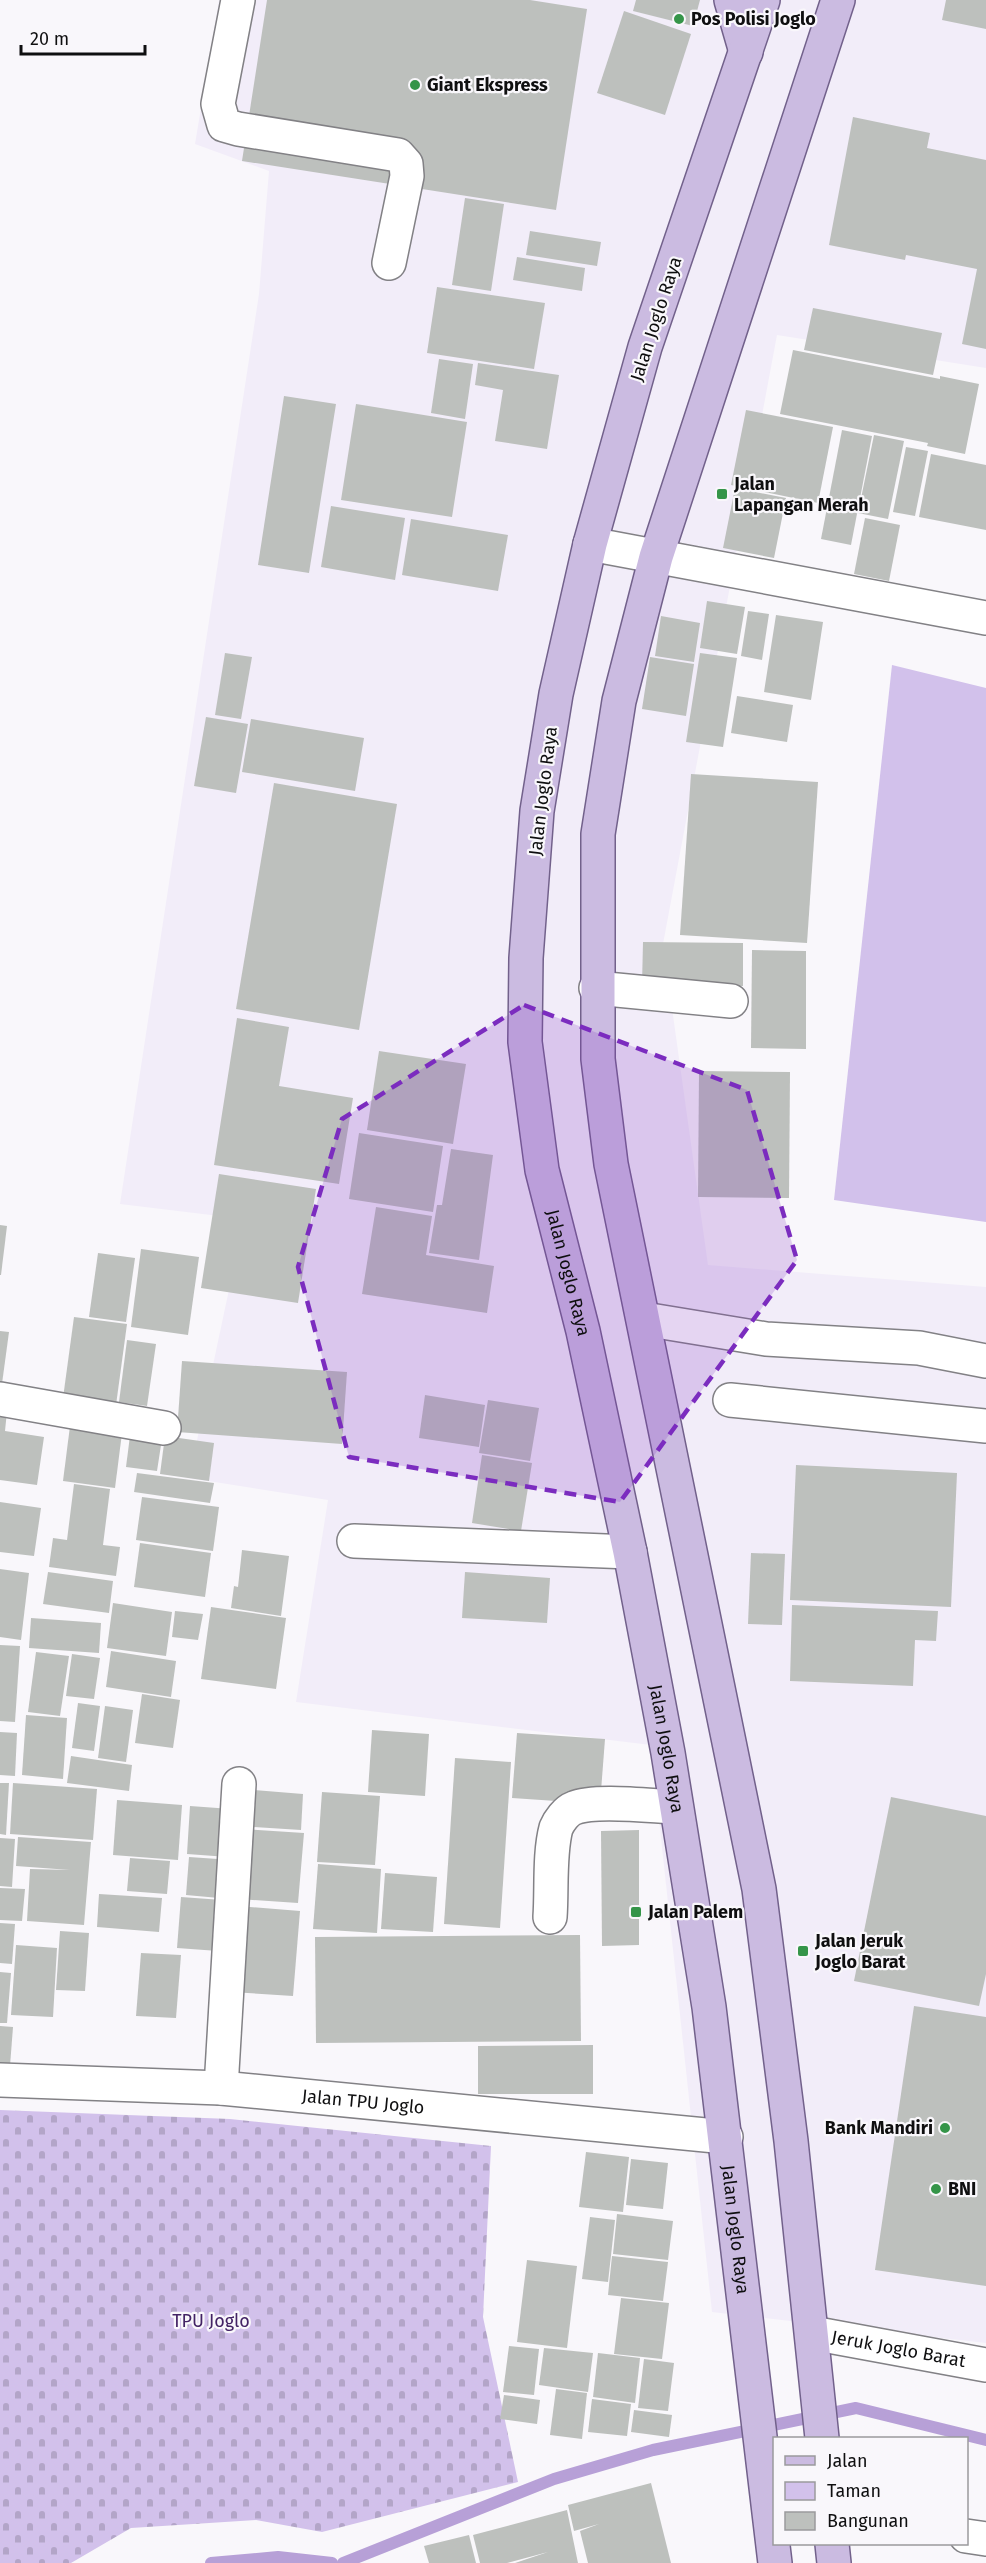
<svg xmlns="http://www.w3.org/2000/svg" width="986" height="2563" viewBox="0 0 986 2563" font-family="'Fira Sans',sans-serif">
<style>
.built{fill:#f2edf9}
.cemetery{fill:url(#cemetery-stones)}
.park{fill:#d2c1eb}
.lines{fill:none;stroke-linecap:round;stroke-linejoin:round}
.stream{stroke:#b7a0d7;stroke-width:12}
.building{fill:#bdc0bd}
.minor-casing{stroke:#828185;stroke-width:36}
.major-casing{stroke:#72618b;stroke-width:36}
.minor{stroke:#fff;stroke-width:33}
.major{stroke:#cbbbe1;stroke-width:33}
.marked{fill:#7b2cbf;fill-opacity:0.2;stroke:#7b2cbf;stroke-width:4.5;stroke-dasharray:12 8;stroke-linejoin:round}
.poi-dot{fill:#359549;stroke:#f9f7fb;stroke-width:2}
.labels{text-anchor:middle;stroke-width:4.5;stroke-linejoin:round;paint-order:stroke}
.poi-label{font-size:18px;font-weight:bold;fill:#0f0f10;stroke:#f9f7fb;text-anchor:start}
.street-label{font-size:18px;fill:#0f0f10;stroke:#f9f7fb}
.park-label{font-size:18px;fill:#432365;stroke:#f9f7fb}
</style>
<defs>
<pattern id="cemetery-stones" width="16" height="16" patternUnits="userSpaceOnUse" patternTransform="scale(1.5)"><rect width="16" height="16" fill="#d2c1eb"/><path d="M2 7V4a2 2 0 0 1 4 0v3zM10 15v-3a2 2 0 0 1 4 0v3z" fill="#b3a5c8"/></pattern>
</defs>
<rect width="100%" height="100%" fill="#f9f7fb"/>
<polygon class="built" points="219,0 986,0 986,368 777,335 663,944 708,1265 986,1287 986,2343 712,2312 651,1745 296,1702 328,1500 189,1478 244,1219 120,1204 259,294 269,171 195,144"/>
<polygon class="cemetery" points="0,2110 230,2119 491,2146 483,2317 518,2482 322,2532 256,2520 131,2528 71,2563 0,2563"/>
<polygon class="park" points="892,665 986,688 986,1222 834,1200"/>
<g class="lines">
<g class="stream">
<polyline points="211,2563 278,2557 332,2563"/>
<polyline points="343,2563 554,2479 653,2450 856,2408 986,2440"/>
</g>
</g>
<g class="building">
<polygon points="267,0 530,0 587,9 556,210 242,161"/>
<polygon points="636,0 700,0 693,26 633,11"/>
<polygon points="946,0 986,0 986,29 942,20"/>
<polygon points="624,11 691,34 665,115 597,93"/>
<polygon points="853,117 930,133 927,148 986,160 986,349 962,344 977,269 906,255 905,260 829,245"/>
<polygon points="465,198 504,204 491,291 452,285"/>
<polygon points="530,231 601,242 597,266 526,255"/>
<polygon points="517,257 585,268 582,291 513,280"/>
<polygon points="437,287 545,303 534,369 427,353"/>
<polygon points="813,308 942,333 933,375 804,350"/>
<polygon points="793,350 940,379 940,376 979,384 965,454 927,446 928,443 780,414"/>
<polygon points="439,359 473,364 465,419 431,413"/>
<polygon points="478,363 559,375 547,449 495,441 503,390 475,385"/>
<polygon points="284,396 336,404 309,573 258,565"/>
<polygon points="356,404 467,422 452,517 341,500"/>
<polygon points="746,410 833,427 818,503 731,485"/>
<polygon points="842,430 872,436 851,545 821,539"/>
<polygon points="874,435 904,441 888,519 858,513"/>
<polygon points="906,447 928,451 915,516 893,512"/>
<polygon points="931,454 986,465 986,530 919,517"/>
<polygon points="735,488 786,498 774,558 723,548"/>
<polygon points="331,506 405,518 395,580 321,567"/>
<polygon points="865,518 900,525 889,581 854,574"/>
<polygon points="411,519 508,535 498,591 402,575"/>
<polygon points="707,601 745,607 737,654 700,648"/>
<polygon points="748,611 769,614 762,660 741,656"/>
<polygon points="776,615 823,622 811,700 764,692"/>
<polygon points="661,616 700,623 694,662 655,656"/>
<polygon points="225,653 252,657 241,719 215,715"/>
<polygon points="700,653 737,658 723,747 686,742"/>
<polygon points="650,657 694,664 686,716 642,709"/>
<polygon points="737,696 793,705 787,742 731,733"/>
<polygon points="206,717 248,724 236,793 194,786"/>
<polygon points="251,719 364,738 355,791 242,772"/>
<polygon points="691,774 818,782 807,943 680,935"/>
<polygon points="274,783 397,804 359,1030 236,1009"/>
<polygon points="643,942 743,943 743,986 642,985"/>
<polygon points="752,950 806,951 806,1049 751,1048"/>
<polygon points="237,1018 289,1027 279,1086 353,1098 339,1184 214,1165"/>
<polygon points="379,1051 466,1064 453,1144 367,1130"/>
<polygon points="699,1071 790,1072 789,1198 698,1197"/>
<polygon points="359,1133 443,1146 433,1212 349,1199"/>
<polygon points="451,1149 493,1155 479,1260 429,1253 437,1205 442,1205"/>
<polygon points="219,1174 316,1189 298,1303 201,1288"/>
<polygon points="376,1207 432,1216 426,1255 494,1266 487,1313 362,1294"/>
<polygon points="0,1225 7,1226 1,1275 0,1275"/>
<polygon points="141,1249 199,1257 188,1335 131,1327"/>
<polygon points="98,1253 135,1258 126,1322 89,1317"/>
<polygon points="74,1317 127,1324 116,1405 63,1398"/>
<polygon points="0,1331 9,1332 1,1391 0,1390"/>
<polygon points="127,1340 156,1344 147,1406 119,1402"/>
<polygon points="182,1361 347,1372 342,1444 177,1432"/>
<polygon points="425,1395 485,1405 479,1447 419,1438"/>
<polygon points="488,1400 539,1408 530,1461 479,1453"/>
<polygon points="0,1410 7,1411 5,1431 44,1437 37,1485 0,1480"/>
<polygon points="70,1426 122,1433 115,1488 63,1481"/>
<polygon points="131,1428 163,1432 157,1471 126,1467"/>
<polygon points="165,1436 214,1443 209,1481 160,1474"/>
<polygon points="482,1455 532,1463 521,1531 472,1523"/>
<polygon points="796,1465 957,1473 951,1607 790,1600"/>
<polygon points="137,1473 214,1483 210,1503 134,1492"/>
<polygon points="74,1484 110,1489 103,1545 120,1547 116,1576 49,1567 53,1538 67,1540"/>
<polygon points="142,1497 219,1507 213,1551 136,1540"/>
<polygon points="0,1502 41,1508 34,1556 0,1552"/>
<polygon points="140,1543 211,1553 205,1597 134,1587"/>
<polygon points="242,1550 289,1556 281,1616 231,1608 234,1586 238,1587"/>
<polygon points="751,1553 785,1554 782,1625 748,1624"/>
<polygon points="0,1569 29,1573 21,1640 0,1637"/>
<polygon points="48,1572 113,1581 109,1613 43,1604"/>
<polygon points="465,1572 550,1578 547,1623 462,1618"/>
<polygon points="113,1603 172,1612 166,1656 107,1648"/>
<polygon points="792,1605 938,1611 936,1641 915,1640 913,1686 790,1681"/>
<polygon points="211,1607 286,1618 276,1689 201,1679"/>
<polygon points="175,1611 203,1614 198,1640 172,1637"/>
<polygon points="31,1618 101,1623 99,1653 29,1648"/>
<polygon points="0,1645 20,1646 15,1722 0,1721"/>
<polygon points="111,1651 176,1661 171,1697 106,1687"/>
<polygon points="36,1652 69,1656 60,1716 28,1712"/>
<polygon points="72,1654 100,1658 94,1699 66,1696"/>
<polygon points="142,1694 180,1700 173,1748 135,1743"/>
<polygon points="78,1703 100,1706 94,1751 72,1748"/>
<polygon points="105,1706 133,1710 126,1762 98,1758"/>
<polygon points="26,1715 67,1718 63,1779 22,1775"/>
<polygon points="372,1730 429,1734 425,1796 368,1792"/>
<polygon points="0,1732 17,1733 15,1776 0,1775"/>
<polygon points="517,1733 605,1739 600,1804 512,1798"/>
<polygon points="71,1756 132,1765 129,1791 67,1783"/>
<polygon points="455,1758 511,1762 500,1928 444,1924"/>
<polygon points="0,1783 9,1783 6,1835 0,1834"/>
<polygon points="13,1783 97,1789 93,1840 10,1834"/>
<polygon points="240,1789 303,1794 301,1830 238,1826"/>
<polygon points="322,1792 380,1796 375,1865 317,1862"/>
<polygon points="891,1797 986,1816 986,1974 979,2006 854,1981"/>
<polygon points="117,1800 182,1805 178,1860 113,1855"/>
<polygon points="190,1806 231,1809 228,1857 187,1854"/>
<polygon points="243,1829 304,1833 298,1903 239,1899"/>
<polygon points="639,1830 639,1945 602,1946 601,1831"/>
<polygon points="18,1837 91,1842 84,1925 27,1921 30,1869 70,1870 16,1866"/>
<polygon points="0,1838 15,1839 12,1887 0,1886"/>
<polygon points="189,1857 232,1860 230,1899 186,1895"/>
<polygon points="130,1858 170,1861 167,1894 127,1891"/>
<polygon points="318,1864 381,1869 377,1933 313,1929"/>
<polygon points="385,1873 437,1877 433,1932 381,1929"/>
<polygon points="0,1888 25,1889 22,1921 0,1920"/>
<polygon points="99,1894 162,1898 159,1932 97,1927"/>
<polygon points="181,1897 222,1900 218,1951 177,1948"/>
<polygon points="237,1906 300,1911 293,1996 231,1992"/>
<polygon points="0,1923 15,1924 12,1964 0,1963"/>
<polygon points="60,1931 89,1933 85,1991 56,1990"/>
<polygon points="580,1935 581,2041 316,2043 315,1937"/>
<polygon points="16,1945 57,1948 53,2017 11,2015"/>
<polygon points="141,1953 181,1955 176,2018 136,2016"/>
<polygon points="0,1972 11,1973 7,2023 0,2023"/>
<polygon points="914,2006 986,2017 986,2286 875,2270"/>
<polygon points="0,2026 13,2027 10,2066 0,2066"/>
<polygon points="593,2045 593,2094 478,2094 478,2046"/>
<polygon points="586,2152 629,2157 623,2212 579,2207"/>
<polygon points="631,2159 668,2163 663,2209 626,2205"/>
<polygon points="617,2214 673,2221 668,2260 613,2254"/>
<polygon points="590,2217 615,2220 608,2282 582,2279"/>
<polygon points="612,2256 668,2262 663,2301 608,2295"/>
<polygon points="527,2260 577,2266 567,2348 517,2342"/>
<polygon points="621,2298 669,2303 662,2359 614,2354"/>
<polygon points="509,2346 539,2349 534,2395 503,2392"/>
<polygon points="544,2348 593,2353 588,2392 539,2385"/>
<polygon points="598,2353 640,2358 635,2403 593,2397"/>
<polygon points="644,2359 674,2363 668,2411 638,2408"/>
<polygon points="556,2389 587,2393 582,2439 550,2435"/>
<polygon points="504,2395 540,2400 537,2424 500,2419"/>
<polygon points="592,2399 631,2404 627,2436 588,2432"/>
<polygon points="634,2410 672,2415 669,2437 631,2432"/>
<polygon points="651,2483 671,2563 588,2563 580,2531 599,2524 574,2531 568,2505"/>
<polygon points="567,2510 578,2563 515,2563 548,2552 507,2563 480,2563 473,2535"/>
<polygon points="469,2535 476,2563 429,2563 424,2546"/>
</g>
<g class="lines">
<defs>
<g id="minor">
<polyline points="238,0 218,104 224,125 238,129 398,155 406,164 407,176 389,263"/>
<polyline points="590,544 986,618"/>
<polyline points="596,988 731,1001"/>
<polyline points="644,1319 766,1339 919,1348 986,1361"/>
<polyline points="0,1399 164,1428"/>
<polyline points="730,1400 986,1426"/>
<polyline points="354,1541 630,1552"/>
<path d="M550 1917C552 1890 549 1854 556 1828 559 1821 566 1811 574 1808 595 1799 651 1806 676 1807"/>
<path id="s1" d="M0 2080 221 2088 726 2137"/>
<polyline points="221,2088 239,1784"/>
<path id="s2" d="M812 2333 986 2365"/>
<polyline points="966,2536 986,2539"/>
</g>
<g id="major">
<polyline points="731,0 746,52"/>
<path id="s3" d="M763 0 645 347 590 544 556 694 537 811 526 958 525 1042 542 1170 583 1331 630 1552 668 1753 709 2007 775 2563"/>
<polyline points="822,2438 791,2141 759,1889 611,1164 598,1059 598,834 619,701 656,557 838,0"/>
<polyline points="832,2544 834,2563"/>
</g>
</defs>
<use href="#minor" class="minor-casing"/>
<use href="#major" class="major-casing"/>
<use href="#minor" class="minor"/>
<use href="#major" class="major"/>
</g>
<path class="marked" d="M524 1005 747 1090 797 1260 620 1502 349 1457 298 1267 342 1119Z"/>
<g class="poi-dot">
<circle cx="679" cy="19" r="6"/>
<circle cx="415" cy="85" r="6"/>
<rect x="716" y="488" width="12" height="12" rx="3"/>
<rect x="630" y="1906" width="12" height="12" rx="3"/>
<rect x="797" y="1945" width="12" height="12" rx="3"/>
<circle cx="945" cy="2128" r="6"/>
<circle cx="936" cy="2189" r="6"/>
</g>
<g class="labels">
<g class="poi-label">
<text x="691" y="25">Pos Polisi Joglo</text>
<text x="427" y="91">Giant Ekspress</text>
<text x="734" y="490">Jalan<tspan x="734" dy="21">Lapangan Merah</tspan></text>
<text x="648" y="1918">Jalan Palem</text>
<text x="815" y="1947">Jalan Jeruk<tspan x="815" dy="21">Joglo Barat</tspan></text>
<text x="933" y="2134" text-anchor="end">Bank Mandiri</text>
<text x="948" y="2195">BNI</text>
</g>
<g class="street-label">
<text transform="translate(656 319) rotate(-72)" y="6">Jalan Joglo Raya</text>
<text transform="translate(543 791) rotate(-83)" y="6">Jalan Joglo Raya</text>
<text dy="6" stroke="none"><textPath href="#s3" startOffset="1310">Jalan Joglo Raya</textPath></text>
<text dy="6" stroke="none"><textPath href="#s3" startOffset="1796">Jalan Joglo Raya</textPath></text>
<text dy="6" stroke="none"><textPath href="#s1" startOffset="364">Jalan TPU Joglo</textPath></text>
<text dy="6" stroke="none"><textPath href="#s3" startOffset="2282">Jalan Joglo Raya</textPath></text>
<text dy="6" stroke="none"><textPath href="#s2" startOffset="88">Jeruk Joglo Barat</textPath></text>
</g>
<g class="park-label">
<text x="211" y="2327">TPU Joglo</text>
</g>
</g>
<rect x="773" y="2437" width="195" height="108" fill="#f9f7fb" stroke="#9b9a9d" stroke-width="1.5"/>
<rect x="785" y="2456" width="30" height="9" fill="#cbbbe1" stroke="#9b9a9d" stroke-width="1.5"/>
<text x="827" y="2467" font-size="18" fill="#0f0f10">Jalan</text>
<rect x="785" y="2482" width="30" height="18" fill="#d2c1eb" stroke="#9b9a9d" stroke-width="1.5"/>
<text x="827" y="2497" font-size="18" fill="#0f0f10">Taman</text>
<rect x="785" y="2512" width="30" height="18" fill="#bdc0bd" stroke="#9b9a9d" stroke-width="1.5"/>
<text x="827" y="2527" font-size="18" fill="#0f0f10">Bangunan</text>
<path d="M21 45v9h124v-9" fill="none" stroke="#0f0f10" stroke-width="3"/>
<text x="30" y="45" font-size="18" fill="#0f0f10" stroke="#f9f7fb" stroke-width="4.5" paint-order="stroke">20 m</text>
</svg>
